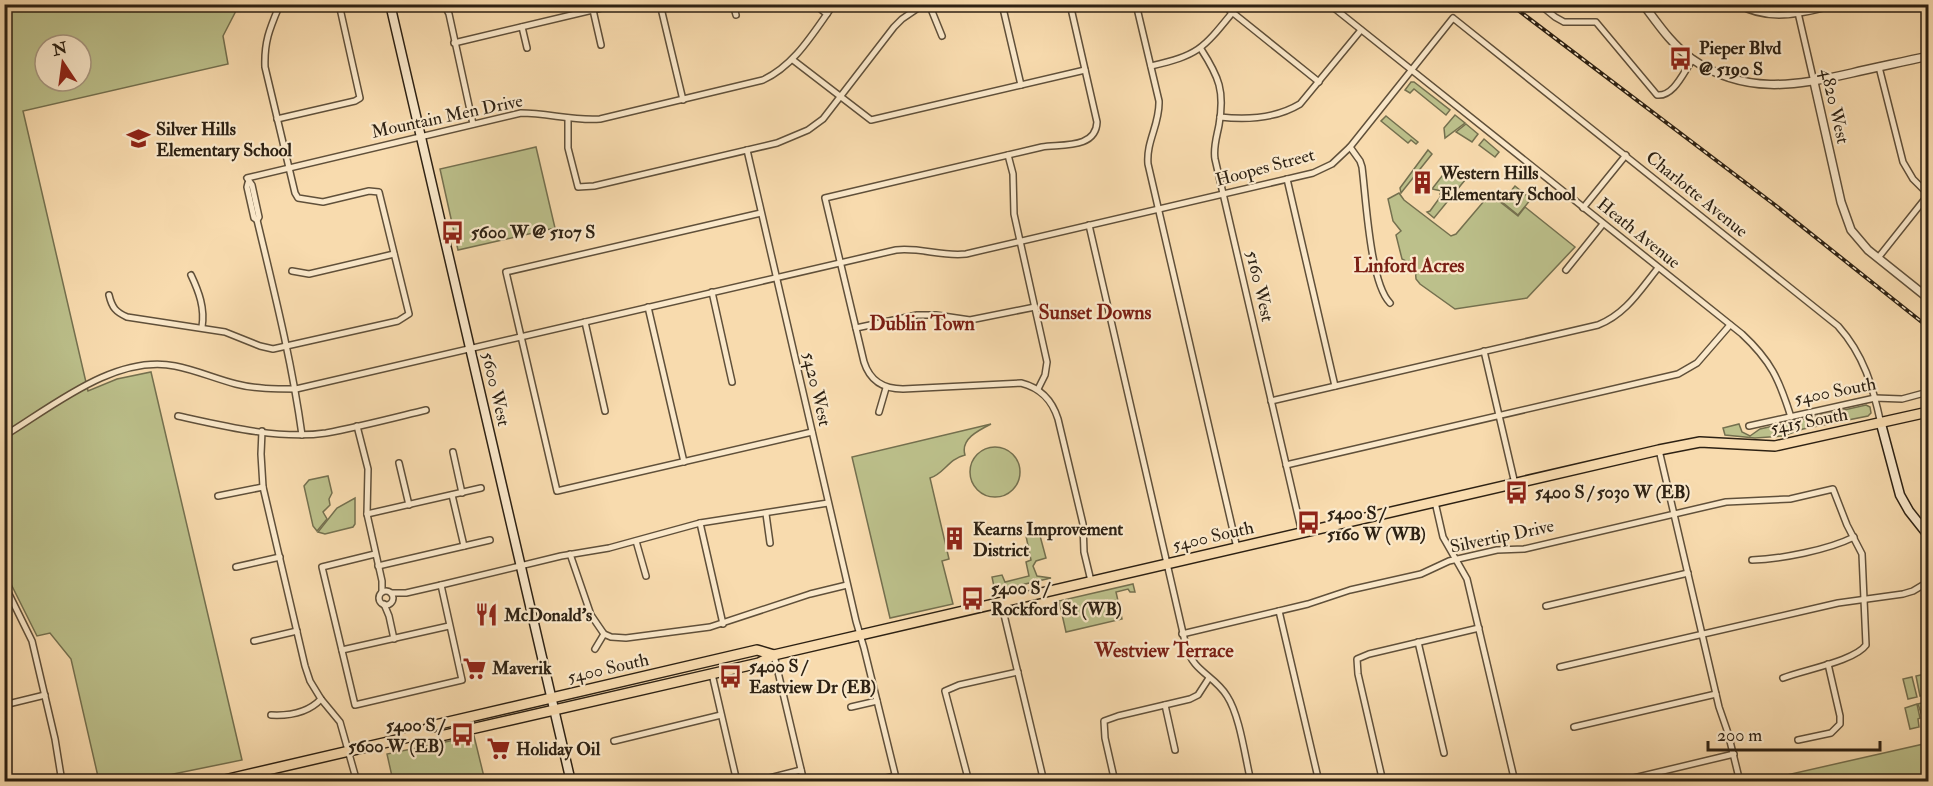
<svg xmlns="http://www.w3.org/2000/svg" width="1933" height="786" viewBox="0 0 1933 786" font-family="'IM FELL Double Pica',serif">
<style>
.green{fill:#bcc08b;stroke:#74704f;stroke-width:1.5;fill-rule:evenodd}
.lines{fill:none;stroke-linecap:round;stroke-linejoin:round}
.minor-casing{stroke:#60503a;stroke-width:8}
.tertiary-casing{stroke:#60503a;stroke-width:10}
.secondary-casing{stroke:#2d2113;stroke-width:11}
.primary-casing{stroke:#2d2113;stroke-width:12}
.minor{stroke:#fae8ca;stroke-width:5}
.tertiary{stroke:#fae8ca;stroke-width:7}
.secondary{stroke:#fae8ca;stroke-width:8}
.primary{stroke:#f8dbae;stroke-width:9}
.rail-casing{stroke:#2d2113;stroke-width:4}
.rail{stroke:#fae8ca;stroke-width:1.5;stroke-dasharray:4.5;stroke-linecap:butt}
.labels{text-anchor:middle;stroke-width:4.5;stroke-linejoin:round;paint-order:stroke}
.poi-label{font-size:18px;font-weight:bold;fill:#2d2113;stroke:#fae8ca;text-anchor:start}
.street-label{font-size:18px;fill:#2d2113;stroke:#fae8ca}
.neighbourhood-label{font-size:20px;font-weight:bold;fill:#7a1f14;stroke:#fae8ca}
</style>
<rect width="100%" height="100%" fill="#f8dbae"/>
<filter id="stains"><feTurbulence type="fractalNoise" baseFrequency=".00333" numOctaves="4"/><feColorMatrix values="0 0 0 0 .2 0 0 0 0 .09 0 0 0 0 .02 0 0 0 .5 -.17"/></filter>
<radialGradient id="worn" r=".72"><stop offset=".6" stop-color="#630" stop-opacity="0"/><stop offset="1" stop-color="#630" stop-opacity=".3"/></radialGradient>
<g class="green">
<path d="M5 5H239L223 36 228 64 23 111 88 391 117 379 151 372 242 760 139 781H99L71 659 50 633 37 636 5 572ZM45 45H81V81H45Z"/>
<polygon points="1411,82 1414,82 1450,110 1446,115 1414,89 1410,93 1405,90"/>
<polygon points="1455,115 1465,123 1445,138 1444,128"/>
<polygon points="1386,116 1418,142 1416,144 1411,140 1408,143 1381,121"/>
<polygon points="1466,124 1478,134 1472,142 1456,132"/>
<polygon points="1484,139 1499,152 1495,157 1479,145"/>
<polygon points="536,147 555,228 458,250 440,169"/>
<polygon points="1428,150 1432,154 1401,193 1400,188"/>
<polygon points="1449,167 1465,180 1434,218 1427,212 1430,211 1441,196 1440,194 1442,191 1432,189"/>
<polygon points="1515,186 1531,199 1518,215 1502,202"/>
<polygon points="1399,193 1404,200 1451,236 1456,234 1490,194 1518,216 1525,207 1575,247 1527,298 1455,309 1420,284 1416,279 1415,266 1402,259 1396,235 1401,231 1393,221 1388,199"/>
<polygon points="1866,405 1870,407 1871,413 1868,416 1803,429 1783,436 1755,438 1725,435 1723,428 1739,424 1742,432 1750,436 1760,429"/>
<path d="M991 424C979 430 960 439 965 455 948 459 944 474 930 478L949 559 942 561 953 604 890 618 852 457Z"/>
<circle cx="995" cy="472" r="25"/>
<polygon points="328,476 332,493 329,499 330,505 323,512 327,519 317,531 313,526 304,486 309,480"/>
<polygon points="355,498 355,524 353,527 325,534 318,532 337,508"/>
<polygon points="1039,532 1046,558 1036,561 1033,566 1037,576 1051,578 995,591 992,577 1002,575 1005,582 1029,576 1026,562 1031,560 1026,536"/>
<polygon points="1133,584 1135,592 1130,592 1128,589 1116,592 1122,619 1066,632 1059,601"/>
<polygon points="1925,674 1928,694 1920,696 1916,676"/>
<polygon points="1912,677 1917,697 1908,699 1903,679"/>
<polygon points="1928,701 1928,717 1923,719 1918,704"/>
<polygon points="1917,704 1920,718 1918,719 1919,727 1910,729 1905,708"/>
<polygon points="474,736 485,781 393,781 387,754"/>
<polygon points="1928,743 1928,781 1760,781"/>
</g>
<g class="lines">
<defs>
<g id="minor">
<polyline points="444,4 449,14 473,124"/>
<polyline points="660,4 683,100"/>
<polyline points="733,4 736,15"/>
<polyline points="814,4 827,14"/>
<polyline points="929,4 942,36"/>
<polyline points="1002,4 1021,85"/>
<path d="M1070 4 1097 122C1096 149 1061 144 1042 147L825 198 864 362C870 381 883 389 903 389L1021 383C1041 388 1052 400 1058 419L1083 524 1084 552 1091 581"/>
<path d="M1136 4 1159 101C1160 124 1146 141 1148 164L1237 548"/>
<polyline points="1222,4 1319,82"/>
<path d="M1329 4 1742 334C1771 361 1779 379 1791 417"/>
<path d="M1539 4 1555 17 1564 22H1596L1657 95C1674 97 1684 71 1693 59"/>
<path d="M1738 4C1770 24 1807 12 1840 4"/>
<polyline points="1796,4 1814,82"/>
<polyline points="593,10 601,45"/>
<polyline points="522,27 527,48"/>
<polyline points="454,43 618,4"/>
<path d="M1201 49C1219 77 1225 91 1219 125 1217 136 1213 147 1215 159L1302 533"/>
<polyline points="793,60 871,120 1085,70"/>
<path d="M1151 66C1198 55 1202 50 1232 13"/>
<polyline points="1879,67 1903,162 1913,179 1928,194"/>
<path d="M1220 117C1247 120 1277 118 1300 104L1361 30"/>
<polyline points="568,118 568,148 578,187 594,186 777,143 808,130 823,119 894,27 902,19 924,4"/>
<polyline points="277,119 355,101 360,98 339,4"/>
<path d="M1350 147 1360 161 1362 167C1366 198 1370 283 1390 303"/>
<polyline points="747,150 856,621 864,648 897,782"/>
<polyline points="1008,155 1013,174 1014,214 1047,362 1045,375 1038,389"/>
<polyline points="1287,179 1335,386"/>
<path d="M248 183 247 187 254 218 257 220C274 291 292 362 302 435"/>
<polyline points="1583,208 1626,155"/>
<polyline points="761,213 506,272 557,491 812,432"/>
<path d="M257 220 259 217 252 185 247 178 521 113C548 113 573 121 600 119L763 80C795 65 813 33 834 4"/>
<path d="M1089 225 1186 646C1193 672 1214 675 1227 696 1240 716 1245 757 1251 782"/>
<polyline points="1878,258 1928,195"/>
<polyline points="1566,270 1603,224"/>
<polyline points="292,271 309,274 394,254"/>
<path d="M191 275C199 292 205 308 202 327"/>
<polyline points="712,292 732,382"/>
<path d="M109 295C112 308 116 312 127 317L225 332 260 346 273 349 398 321 409 314 379 192 369 191 323 202 298 198 295 193 265 67C264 41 270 28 280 4"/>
<polyline points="648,307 684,462"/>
<polyline points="585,322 605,411"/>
<polyline points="856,328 917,315 936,315 970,320 1035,307"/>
<polyline points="1484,351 1515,484"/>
<path d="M1271 401 1598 325C1626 314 1640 290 1658 268"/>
<polyline points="879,412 886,388"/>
<path d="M178 416C223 426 280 440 326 433 359 427 393 418 426 410"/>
<polyline points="357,426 368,469 367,514 382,581 382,592"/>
<polyline points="1749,426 1875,398 1902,399 1928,392"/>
<polyline points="262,431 261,454 263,487 305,666 310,681 321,699 340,722 357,782"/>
<path d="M4 436C52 407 115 354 175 366 196 370 216 379 236 384 255 389 276 389 296 389L896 250C920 247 942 257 966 254L1313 173 1332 164 1350 147 1453 18 1838 326C1864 355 1873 387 1881 424"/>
<polyline points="1659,450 1719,707 1728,733 1740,782"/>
<polyline points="453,452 462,493"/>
<polyline points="399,463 409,505"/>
<polyline points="1286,465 1678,374 1697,363 1730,325"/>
<polyline points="452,495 464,546"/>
<polyline points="218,496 263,487"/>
<polyline points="1435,502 1443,537 1467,579 1515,782"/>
<polyline points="367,514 481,488"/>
<polyline points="766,514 770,543"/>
<polyline points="700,523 723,624"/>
<polyline points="636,541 646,576"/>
<polyline points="375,554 322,567 355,705 462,680 441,585"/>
<polyline points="570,554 591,615 604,634"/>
<path d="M1752 560C1781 559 1828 550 1854 537"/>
<polyline points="378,566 490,540"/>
<polyline points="236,567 280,557"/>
<polyline points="4,584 32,641 55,739 62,782"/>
<circle cx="386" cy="598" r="7"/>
<polyline points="391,593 406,593 441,585 561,556 609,548 700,523 828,503"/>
<polyline points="1001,602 1044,782"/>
<polyline points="384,604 389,616 394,639"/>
<polyline points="1546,606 1688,573"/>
<polyline points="1279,611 1319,782"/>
<path d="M1182 634 1308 604 1350 590 1421 574 1449 561 1497 550 1524 549 1726 502 1790 499 1833 489 1847 525 1862 554 1866 645C1855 661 1803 670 1783 678"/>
<polyline points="254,641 297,631"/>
<polyline points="1418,642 1444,753"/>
<polyline points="595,649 604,634 611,637 626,638 710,627 810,594 847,585"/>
<polyline points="342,650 449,626"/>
<polyline points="774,655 804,782"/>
<polyline points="1560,667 1838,603 1903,594 1913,591 1928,582"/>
<polyline points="712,674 737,782"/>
<polyline points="4,705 45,695"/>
<polyline points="1165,705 1175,750"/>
<polyline points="851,707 877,701"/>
<path d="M271 715C290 716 308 713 321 699"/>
<polyline points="1574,727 1716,694"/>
<polyline points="1798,740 1831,733 1840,724 1840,716 1828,664"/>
<polyline points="614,741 721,715"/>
<polyline points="753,782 801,770"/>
<polyline points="869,782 895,776"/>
<polyline points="969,782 945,691 959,685 1018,672"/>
<polyline points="1115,782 1105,738 1104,721 1118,716 1190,699 1198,695 1209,678"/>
<polyline points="1383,782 1358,674 1357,659 1369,654 1479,628"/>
<polyline points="1617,782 1734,754"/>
</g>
<g id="tertiary">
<path d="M1643 4C1658 24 1672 45 1692 59 1744 95 1795 86 1852 73 1877 67 1903 62 1928 56"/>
<polyline points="1814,82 1841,202 1851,230 1868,250 1928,298"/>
</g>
<g id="secondary">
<polyline points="390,4 571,782"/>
<polyline points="1881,424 1900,495 1909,511 1928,535"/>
</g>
<g id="primary">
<polyline points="418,735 432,738 759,663 774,655 1659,450 1700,442 1775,446 1928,412"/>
<polyline points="216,782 418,735 431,726 757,650 774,655"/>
</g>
</defs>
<use href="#minor" class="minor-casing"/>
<use href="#tertiary" class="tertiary-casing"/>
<use href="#secondary" class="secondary-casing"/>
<use href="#primary" class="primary-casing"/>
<use href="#minor" class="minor"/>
<use href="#tertiary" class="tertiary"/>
<use href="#secondary" class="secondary"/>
<use href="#primary" class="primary"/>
<defs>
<polyline id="rail" points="1510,4 1775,205 1928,327"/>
</defs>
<use href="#rail" class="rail-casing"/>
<use href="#rail" class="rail"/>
</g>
<defs>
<symbol id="bus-bare" viewBox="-9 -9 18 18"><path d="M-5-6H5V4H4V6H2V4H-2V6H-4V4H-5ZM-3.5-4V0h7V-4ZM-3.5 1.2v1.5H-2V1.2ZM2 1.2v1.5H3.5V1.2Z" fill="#8f2418" stroke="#fae8ca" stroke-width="2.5" paint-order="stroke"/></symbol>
<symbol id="school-bare" viewBox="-9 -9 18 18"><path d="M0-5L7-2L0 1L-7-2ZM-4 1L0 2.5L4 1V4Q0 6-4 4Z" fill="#8f2418" stroke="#fae8ca" stroke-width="2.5" paint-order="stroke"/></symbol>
<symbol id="building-bare" viewBox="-9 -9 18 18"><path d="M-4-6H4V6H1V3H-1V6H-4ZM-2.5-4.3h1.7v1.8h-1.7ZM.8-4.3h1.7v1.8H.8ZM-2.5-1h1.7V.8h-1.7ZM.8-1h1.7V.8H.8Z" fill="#8f2418" stroke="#fae8ca" stroke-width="2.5" paint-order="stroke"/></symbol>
<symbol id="restaurant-bare" viewBox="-9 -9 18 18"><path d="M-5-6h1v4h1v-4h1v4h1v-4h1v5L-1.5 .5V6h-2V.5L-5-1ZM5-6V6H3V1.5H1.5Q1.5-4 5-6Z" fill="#8f2418" stroke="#fae8ca" stroke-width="2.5" paint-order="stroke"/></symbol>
<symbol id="supermarket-bare" viewBox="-9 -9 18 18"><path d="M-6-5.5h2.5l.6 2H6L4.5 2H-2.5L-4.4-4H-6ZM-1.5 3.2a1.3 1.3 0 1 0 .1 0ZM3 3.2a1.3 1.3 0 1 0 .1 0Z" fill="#8f2418" stroke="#fae8ca" stroke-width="2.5" paint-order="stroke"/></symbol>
</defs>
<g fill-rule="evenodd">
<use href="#bus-bare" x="1664" y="42" width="33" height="33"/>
<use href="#school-bare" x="122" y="122" width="33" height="33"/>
<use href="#building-bare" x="1406" y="166" width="33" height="33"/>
<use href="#bus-bare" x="436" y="216" width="33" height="33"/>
<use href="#bus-bare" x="1500" y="476" width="33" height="33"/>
<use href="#bus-bare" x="1292" y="506" width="33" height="33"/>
<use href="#building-bare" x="938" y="522" width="33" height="33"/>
<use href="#bus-bare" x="956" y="582" width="33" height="33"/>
<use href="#restaurant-bare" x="470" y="598" width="33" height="33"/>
<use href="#supermarket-bare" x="458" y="652" width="33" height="33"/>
<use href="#bus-bare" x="714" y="660" width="33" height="33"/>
<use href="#bus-bare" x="446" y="718" width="33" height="33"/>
<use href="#supermarket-bare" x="482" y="732" width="33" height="33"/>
</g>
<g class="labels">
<g class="poi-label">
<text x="1699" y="54">Pieper Blvd<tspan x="1699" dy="21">@ 5190 S</tspan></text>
<text x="156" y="135">Silver Hills<tspan x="156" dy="21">Elementary School</tspan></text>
<text x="1440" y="179">Western Hills<tspan x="1440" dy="21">Elementary School</tspan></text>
<text x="471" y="238">5600 W @ 5107 S</text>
<text x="1535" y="498">5400 S / 5030 W (EB)</text>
<text x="1327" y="519">5400 S /<tspan x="1327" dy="21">5160 W (WB)</tspan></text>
<text x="973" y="535">Kearns Improvement<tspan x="973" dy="21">District</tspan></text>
<text x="991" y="594">5400 S /<tspan x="991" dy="21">Rockford St (WB)</tspan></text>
<text x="504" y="621">McDonald's</text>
<text x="749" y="672">5400 S /<tspan x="749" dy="21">Eastview Dr (EB)</tspan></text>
<text x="492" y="674">Maverik</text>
<text x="444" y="731" text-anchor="end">5400 S /<tspan x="444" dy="21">5600 W (EB)</tspan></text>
<text x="516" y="755">Holiday Oil</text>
</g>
<g class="street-label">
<text transform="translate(1835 106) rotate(77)" y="6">4820 West</text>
<text transform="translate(447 116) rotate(-12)" y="6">Mountain Men Drive</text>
<text transform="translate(1265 167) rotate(-15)" y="6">Hoopes Street</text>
<text transform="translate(1697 194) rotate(39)" y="6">Charlotte Avenue</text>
<text transform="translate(1639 233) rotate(39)" y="6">Heath Avenue</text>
<text transform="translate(1260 286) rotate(77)" y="6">5160 West</text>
<text transform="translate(496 389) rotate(77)" y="6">5600 West</text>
<text transform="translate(817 389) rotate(77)" y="6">5420 West</text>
<text transform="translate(1835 391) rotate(-11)" y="6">5400 South</text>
<text transform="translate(1809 421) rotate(-11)" y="6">5415 South</text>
<text transform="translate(1213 536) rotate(-13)" y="6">5400 South</text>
<text transform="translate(1502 536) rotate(-12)" y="6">Silvertip Drive</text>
<text transform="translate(608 668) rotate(-13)" y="6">5400 South</text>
</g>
<g class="neighbourhood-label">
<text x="1409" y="272">Linford Acres</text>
<text x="1095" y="319">Sunset Downs</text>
<text x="922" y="330">Dublin Town</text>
<text x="1164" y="657">Westview Terrace</text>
</g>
</g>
<rect width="1933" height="786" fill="none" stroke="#f8dbae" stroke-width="24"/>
<rect x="6" y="6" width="1921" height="774" fill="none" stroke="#2d2113" stroke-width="3"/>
<rect x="12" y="12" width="1909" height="762" fill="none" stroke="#2d2113" stroke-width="1.5"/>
<g transform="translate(63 63) rotate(347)"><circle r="28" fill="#fae8ca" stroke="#a89881" stroke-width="1.5"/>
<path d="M0-4.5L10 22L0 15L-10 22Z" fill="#8f2418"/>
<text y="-9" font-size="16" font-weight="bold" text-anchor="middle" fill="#2d2113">N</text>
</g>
<path d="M1708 741v9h172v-9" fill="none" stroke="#2d2113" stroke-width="3"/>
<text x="1717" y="741" font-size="18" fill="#2d2113" stroke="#fae8ca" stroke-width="4.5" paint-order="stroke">200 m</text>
<rect width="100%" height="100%" filter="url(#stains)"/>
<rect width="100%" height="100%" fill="url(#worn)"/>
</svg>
